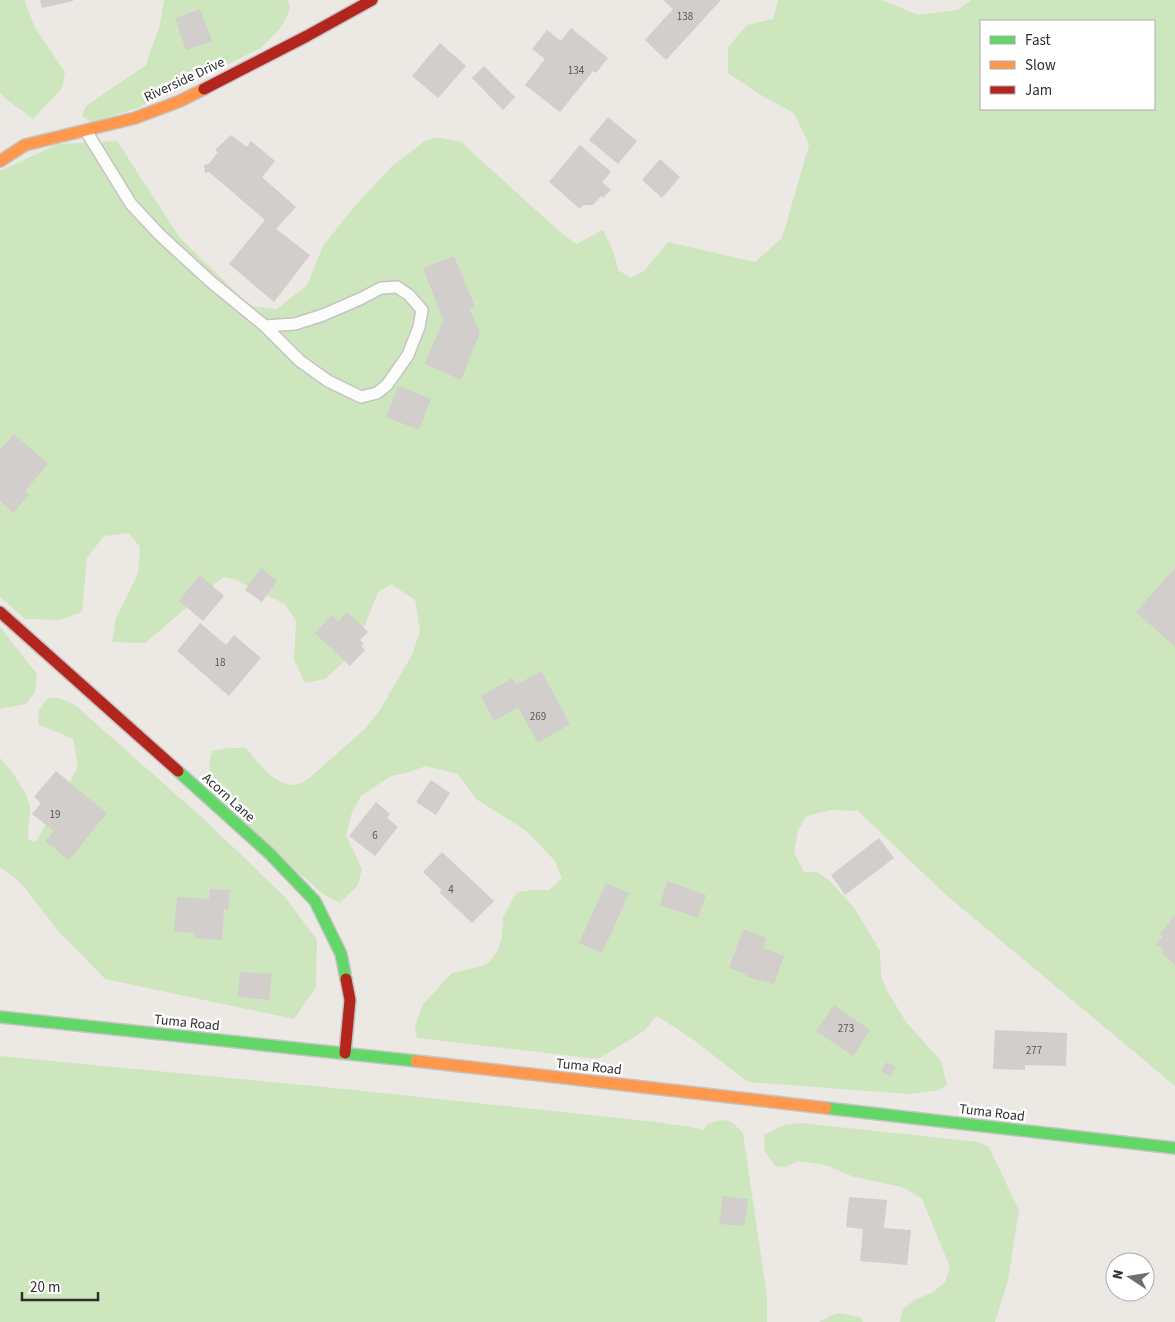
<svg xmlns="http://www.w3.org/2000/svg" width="1175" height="1322" viewBox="0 0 1175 1322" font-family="'Source Sans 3',sans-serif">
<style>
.green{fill:#cee6be;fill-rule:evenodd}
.building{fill:#d1cecb}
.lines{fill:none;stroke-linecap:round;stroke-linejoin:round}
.lane-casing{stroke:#c5c4c5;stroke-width:14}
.fast-casing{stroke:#c5c4c5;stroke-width:14}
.slow-casing{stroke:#c5c4c5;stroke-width:14}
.jam-casing{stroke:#c5c4c5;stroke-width:14}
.lane{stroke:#fcfcfb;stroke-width:11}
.fast{stroke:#63d668;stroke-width:11}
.slow{stroke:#ff974d;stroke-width:11}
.jam{stroke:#b3261e;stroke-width:11}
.labels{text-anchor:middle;stroke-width:5;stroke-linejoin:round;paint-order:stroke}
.number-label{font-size:11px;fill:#585857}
.street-label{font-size:14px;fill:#2e2e2e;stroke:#fff}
</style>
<rect width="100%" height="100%" fill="#ece8e4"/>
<g class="green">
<polygon points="0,0 24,0 35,28 65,72 62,88 33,119 6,99 0,93"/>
<polygon points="164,0 288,0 290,9 282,26 261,48 135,109 91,122 82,116 86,106 146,65 160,24"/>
<path d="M778 0H881L919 15 957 10 971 0H1175V1086L945 894 858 811 831 810 807 816 798 830 794 852 804 872H817L830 881 855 909 880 951 881 977 889 994 906 1022 941 1061 947 1085 936 1091 908 1094 748 1082 691 1038 657 1016 644 1031 598 1059 417 1038 415 1027 423 1004 452 973 482 966 490 961 498 950 502 937 503 917 517 892 533 890H549L562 878 554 860 525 830 476 799 458 774 426 766 406 773 391 776 361 796 352 812 346 835 362 869 358 885 340 903 323 894 215 798 209 766 212 751 229 748H246C258 762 277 790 299 784 302 783 306 780 309 778L365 729 380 710 412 655 420 631 415 600 391 584 378 592 354 652 325 679 305 683 294 660 296 621 285 604 233 579 223 577 145 643 112 642 116 618 138 573 140 547 129 533 104 536 87 558 82 612 60 620 25 619 0 597V171L58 144 117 141 180 238 250 306 277 309 307 285 323 246 353 208 391 167 425 141 436 137 461 142 560 232 576 244 603 230 614 253 618 270 631 278 644 271 668 242 755 262 782 238 809 145 794 113 764 97 728 73V47L747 25 773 19ZM981 21H1154V109H981Z"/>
<polygon points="0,627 37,674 35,692 26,704 0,709"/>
<path d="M48 698H59L75 705 207 822 285 897 317 940 316 987 294 1019 105 979 59 932 21 883 0 867V758C10 768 29 794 30 808 31 820 26 827 29 840L36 842 78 767 73 739 38 724 39 710Z"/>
<path d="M0 1056 325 1087 657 1122 690 1127 704 1130 707 1124C726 1118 729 1118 743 1133L767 1297V1322H0Z"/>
<polygon points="800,1123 979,1142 989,1147 1019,1210 1008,1281 995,1322 900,1322 903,1309 916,1299 932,1293 945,1282 950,1267 922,1199 902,1187 854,1177 825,1165 799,1161 785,1167 775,1166 765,1152 764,1135 784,1125"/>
<polygon points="837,1313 860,1317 863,1322 819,1322"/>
</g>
<g class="building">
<polygon points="40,0 73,0 73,1 42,8"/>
<polygon points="663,0 721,0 666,60 645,40 673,9"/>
<polygon points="200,9 212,41 186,50 175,18"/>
<polygon points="571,28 608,58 596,73 593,71 560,112 525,85 545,59 532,49 547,30 561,41"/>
<polygon points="440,43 466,66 438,98 412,76"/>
<polygon points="484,66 515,97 503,110 472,78"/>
<polygon points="608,117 637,141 618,164 589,140"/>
<polygon points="231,135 247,147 251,141 275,161 262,177 296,207 276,229 310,255 274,302 229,264 265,220 209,172 205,173 204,165 209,164 218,152 215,150"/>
<polygon points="580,145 611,172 602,182 611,190 603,198 601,196 593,205 583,205 580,209 549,182"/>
<polygon points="660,159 680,177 662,198 642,180"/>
<polygon points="454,256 475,307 470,309 480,333 461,380 425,364 443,320 423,268"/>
<polygon points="398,386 431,399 419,430 386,417"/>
<polygon points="14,434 48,464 25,491 29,495 13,513 0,501 0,450"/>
<polygon points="261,568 277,581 262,602 245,590"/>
<polygon points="1175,568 1175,647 1136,612"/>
<polygon points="200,575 224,596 203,621 179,601"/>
<polygon points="347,612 368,632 360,640 364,644 361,646 365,650 350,666 315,633 332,615 338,622"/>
<polygon points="200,623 226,645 234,635 261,658 229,696 177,651"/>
<polygon points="541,671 570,724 538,743 518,707 494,721 481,696 512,678 516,685"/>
<polygon points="56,771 107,813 69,860 45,841 54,831 32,814 41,803 34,797"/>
<polygon points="431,780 450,793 436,815 416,802"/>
<polygon points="376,802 390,814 387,818 398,827 375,856 349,836"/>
<polygon points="879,838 894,858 845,895 831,875"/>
<polygon points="442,852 494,901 472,923 439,892 442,890 423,872"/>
<polygon points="667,881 706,895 698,918 660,905"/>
<polygon points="606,883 629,893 602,953 579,943"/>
<polygon points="210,889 230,890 228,910 224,909 222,940 195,938 195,933 174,932 177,897 209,899"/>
<polygon points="1175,915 1175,965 1162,954 1164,950 1156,944 1163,936 1160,934"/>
<polygon points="743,929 767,938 763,948 784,956 774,984 747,977 745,974 729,968"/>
<polygon points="240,972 272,974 269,1000 238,997"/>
<polygon points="834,1005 870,1030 853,1056 816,1031"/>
<polygon points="995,1030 1067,1033 1066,1066 1025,1065 1025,1070 993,1069"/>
<polygon points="887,1062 896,1067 890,1077 881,1071"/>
<polygon points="723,1196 748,1199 744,1226 719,1224"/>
<polygon points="849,1197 887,1200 884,1228 911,1230 907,1265 860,1261 863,1229 846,1227"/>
</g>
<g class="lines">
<defs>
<polyline id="lane" points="86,131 131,204 160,235 210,281 265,326 300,361 328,381 361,397 377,393 387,385 408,355 419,327 422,310 409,295 397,287 381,288 360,299 323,315 295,324 265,326"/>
<g id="fast">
<polyline points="178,771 270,854 315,901 341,954 346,979"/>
<polyline points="0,1017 416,1061"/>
<polyline points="826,1108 1175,1148"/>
</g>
<g id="slow">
<polyline points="0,161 25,145 135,118 180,101 204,89"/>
<polyline points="416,1061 826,1108"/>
</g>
<g id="jam">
<polyline points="204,89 307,36 372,0"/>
<polyline points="0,612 178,771"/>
<polyline points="345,1053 350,1000 346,979"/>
</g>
</defs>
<use href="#lane" class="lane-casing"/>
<use href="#fast" class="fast-casing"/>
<use href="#slow" class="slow-casing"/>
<use href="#jam" class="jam-casing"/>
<use href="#lane" class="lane"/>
<use href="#fast" class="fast"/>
<use href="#slow" class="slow"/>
<use href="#jam" class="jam"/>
</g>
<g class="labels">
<g class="number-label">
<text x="685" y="20">138</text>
<text x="576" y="74">134</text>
<text x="220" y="666">18</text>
<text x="538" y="720">269</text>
<text x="55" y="818">19</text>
<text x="375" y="839">6</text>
<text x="451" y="893">4</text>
<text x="846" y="1032">273</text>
<text x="1034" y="1054">277</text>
</g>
<g class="street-label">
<text transform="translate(184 79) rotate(-25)" y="5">Riverside Drive</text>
<text transform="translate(229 797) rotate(42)" y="5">Acorn Lane</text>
<text transform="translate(187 1022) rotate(6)" y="5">Tuma Road</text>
<text transform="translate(589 1066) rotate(6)" y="5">Tuma Road</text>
<text transform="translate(992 1112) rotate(7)" y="5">Tuma Road</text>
</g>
</g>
<rect x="980" y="20" width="175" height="90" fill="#ffffff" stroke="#ababab"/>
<rect x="990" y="36" width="25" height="8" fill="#63d668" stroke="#ababab"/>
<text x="1025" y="45" font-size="15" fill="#2e2e2e">Fast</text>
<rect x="990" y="61" width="25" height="8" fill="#ff974d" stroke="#ababab"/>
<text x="1025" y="70" font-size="15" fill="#2e2e2e">Slow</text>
<rect x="990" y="86" width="25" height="8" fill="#b3261e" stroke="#ababab"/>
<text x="1025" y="95" font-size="15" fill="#2e2e2e">Jam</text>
<g transform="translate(1130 1277) rotate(282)"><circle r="24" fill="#ffffff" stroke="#ababab"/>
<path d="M0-4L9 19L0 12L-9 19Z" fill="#706f6e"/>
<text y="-8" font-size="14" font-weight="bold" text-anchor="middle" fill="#2e2e2e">N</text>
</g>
<path d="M22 1292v8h76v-8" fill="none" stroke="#2e2e2e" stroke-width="2.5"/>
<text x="30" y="1292" font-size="15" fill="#2e2e2e" stroke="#ffffff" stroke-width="4" paint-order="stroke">20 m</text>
</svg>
